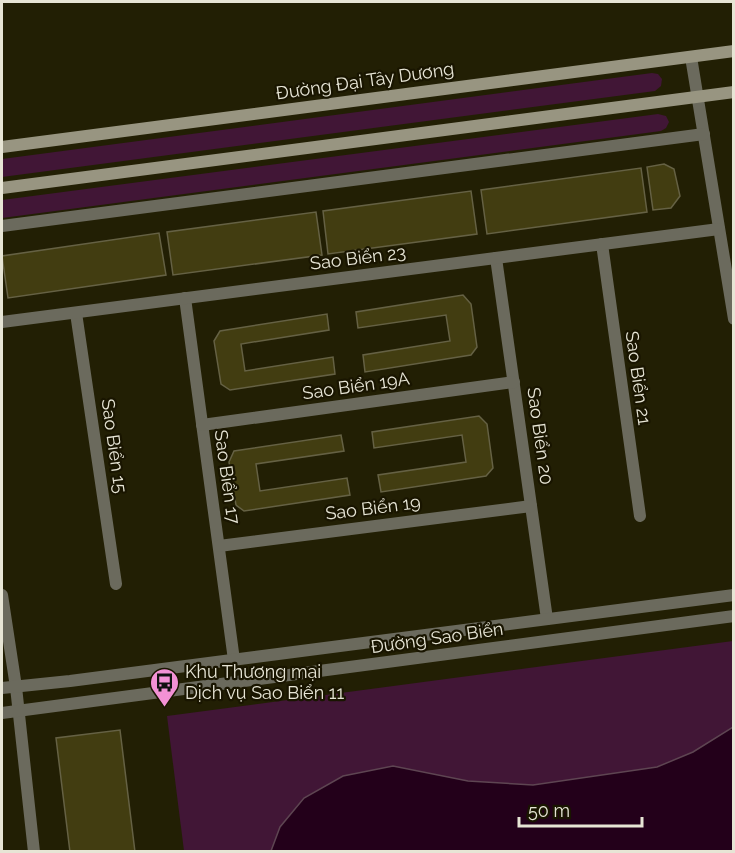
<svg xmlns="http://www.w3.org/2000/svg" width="735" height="853" viewBox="0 0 735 853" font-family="Raleway,sans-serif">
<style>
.green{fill:#411636}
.water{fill:#23001a;stroke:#5e4552;stroke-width:1.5}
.building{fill:#423d11;stroke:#656144;stroke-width:1.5}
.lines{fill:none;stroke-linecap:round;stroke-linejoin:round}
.minor{stroke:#6b6a5d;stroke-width:12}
.tertiary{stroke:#6b6a5d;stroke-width:12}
.secondary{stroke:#989581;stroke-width:12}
.labels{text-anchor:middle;stroke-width:4.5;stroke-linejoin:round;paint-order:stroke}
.street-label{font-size:18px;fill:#e7e5d5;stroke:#191500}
.poi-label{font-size:18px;fill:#e7e5d5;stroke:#191500;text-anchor:start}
</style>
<rect width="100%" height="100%" fill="#221f04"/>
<g class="green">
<polygon points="652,73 658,74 662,79 661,86 655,91 2,177 2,159"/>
<polygon points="658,114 666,116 669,122 666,128 661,131 2,218 2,200"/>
<polygon points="733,641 733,851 184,851 167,716"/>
</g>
<polygon class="water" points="733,727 733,851 271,851 280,827 304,798 343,776 393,766 468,781 533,785 657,767 693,752"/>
<g class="building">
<polygon points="664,164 674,169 680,196 671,208 653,210 647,167"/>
<polygon points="641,168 647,212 487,234 481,190"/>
<polygon points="471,191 477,234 328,254 323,211"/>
<polygon points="316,212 322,255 173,275 167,232"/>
<polygon points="159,233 166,275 8,298 2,256"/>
<polygon points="463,295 471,304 477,347 471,355 365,372 363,355 450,341 446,315 358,328 356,312"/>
<polygon points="327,314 329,330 241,344 245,371 333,357 335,374 230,390 221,384 214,341 220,331"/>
<polygon points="479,416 487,424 493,468 486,476 381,492 378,475 466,462 462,435 374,448 372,432"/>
<polygon points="341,435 344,451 256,464 260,491 347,478 350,495 244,511 236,505 229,462 234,451"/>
<polygon points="120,730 135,852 70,852 56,738"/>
</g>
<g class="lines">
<g class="minor">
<polyline points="691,57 734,319"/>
<polyline points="2,226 704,134"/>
<polyline points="602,244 640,516"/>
<polyline points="496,258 547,619"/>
<polyline points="185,298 234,660"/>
<polyline points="76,313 116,584"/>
<polyline points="2,322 719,229"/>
<polyline points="202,425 514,382"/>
<polyline points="219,546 531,506"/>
<polyline points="2,595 16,687 34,852"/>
</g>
<g class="tertiary">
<polyline points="2,688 70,681 734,595"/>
<polyline points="2,713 734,616"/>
</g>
<g class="secondary">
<polyline points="2,147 734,51"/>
<polyline points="2,188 734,92"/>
</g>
</g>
<defs>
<symbol id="bus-pin" viewBox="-11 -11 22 30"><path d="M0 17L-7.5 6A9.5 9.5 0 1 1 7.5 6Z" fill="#f391d5" stroke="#191500"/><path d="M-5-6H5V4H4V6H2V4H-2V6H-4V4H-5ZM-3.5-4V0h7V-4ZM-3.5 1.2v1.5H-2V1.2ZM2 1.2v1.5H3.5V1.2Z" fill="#111"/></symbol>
</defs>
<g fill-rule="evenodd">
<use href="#bus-pin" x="148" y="666" width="33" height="45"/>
</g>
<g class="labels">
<g class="street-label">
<text transform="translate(365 81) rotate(-8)" y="6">Đường Đại Tây Dương</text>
<text transform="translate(358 258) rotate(-7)" y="6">Sao Biển 23</text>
<text transform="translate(638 378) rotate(82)" y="6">Sao Biển 21</text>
<text transform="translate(356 386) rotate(-8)" y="6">Sao Biển 19A</text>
<text transform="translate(540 436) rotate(82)" y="6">Sao Biển 20</text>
<text transform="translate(114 446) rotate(82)" y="6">Sao Biển 15</text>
<text transform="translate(227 477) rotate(82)" y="6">Sao Biển 17</text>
<text transform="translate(373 508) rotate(-7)" y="6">Sao Biển 19</text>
<text transform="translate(437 638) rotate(-8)" y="6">Đường Sao Biển</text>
</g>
<g class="poi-label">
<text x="185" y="678">Khu Thương mại<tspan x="185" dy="21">Dịch vụ Sao Biển 11</tspan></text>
</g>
</g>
<rect width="735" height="853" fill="none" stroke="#e7e5d5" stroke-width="6"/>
<path d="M519 817v9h123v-9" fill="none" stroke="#e7e5d5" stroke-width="3"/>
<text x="528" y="817" font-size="18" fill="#e7e5d5" stroke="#191500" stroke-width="4.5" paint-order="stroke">50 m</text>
</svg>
